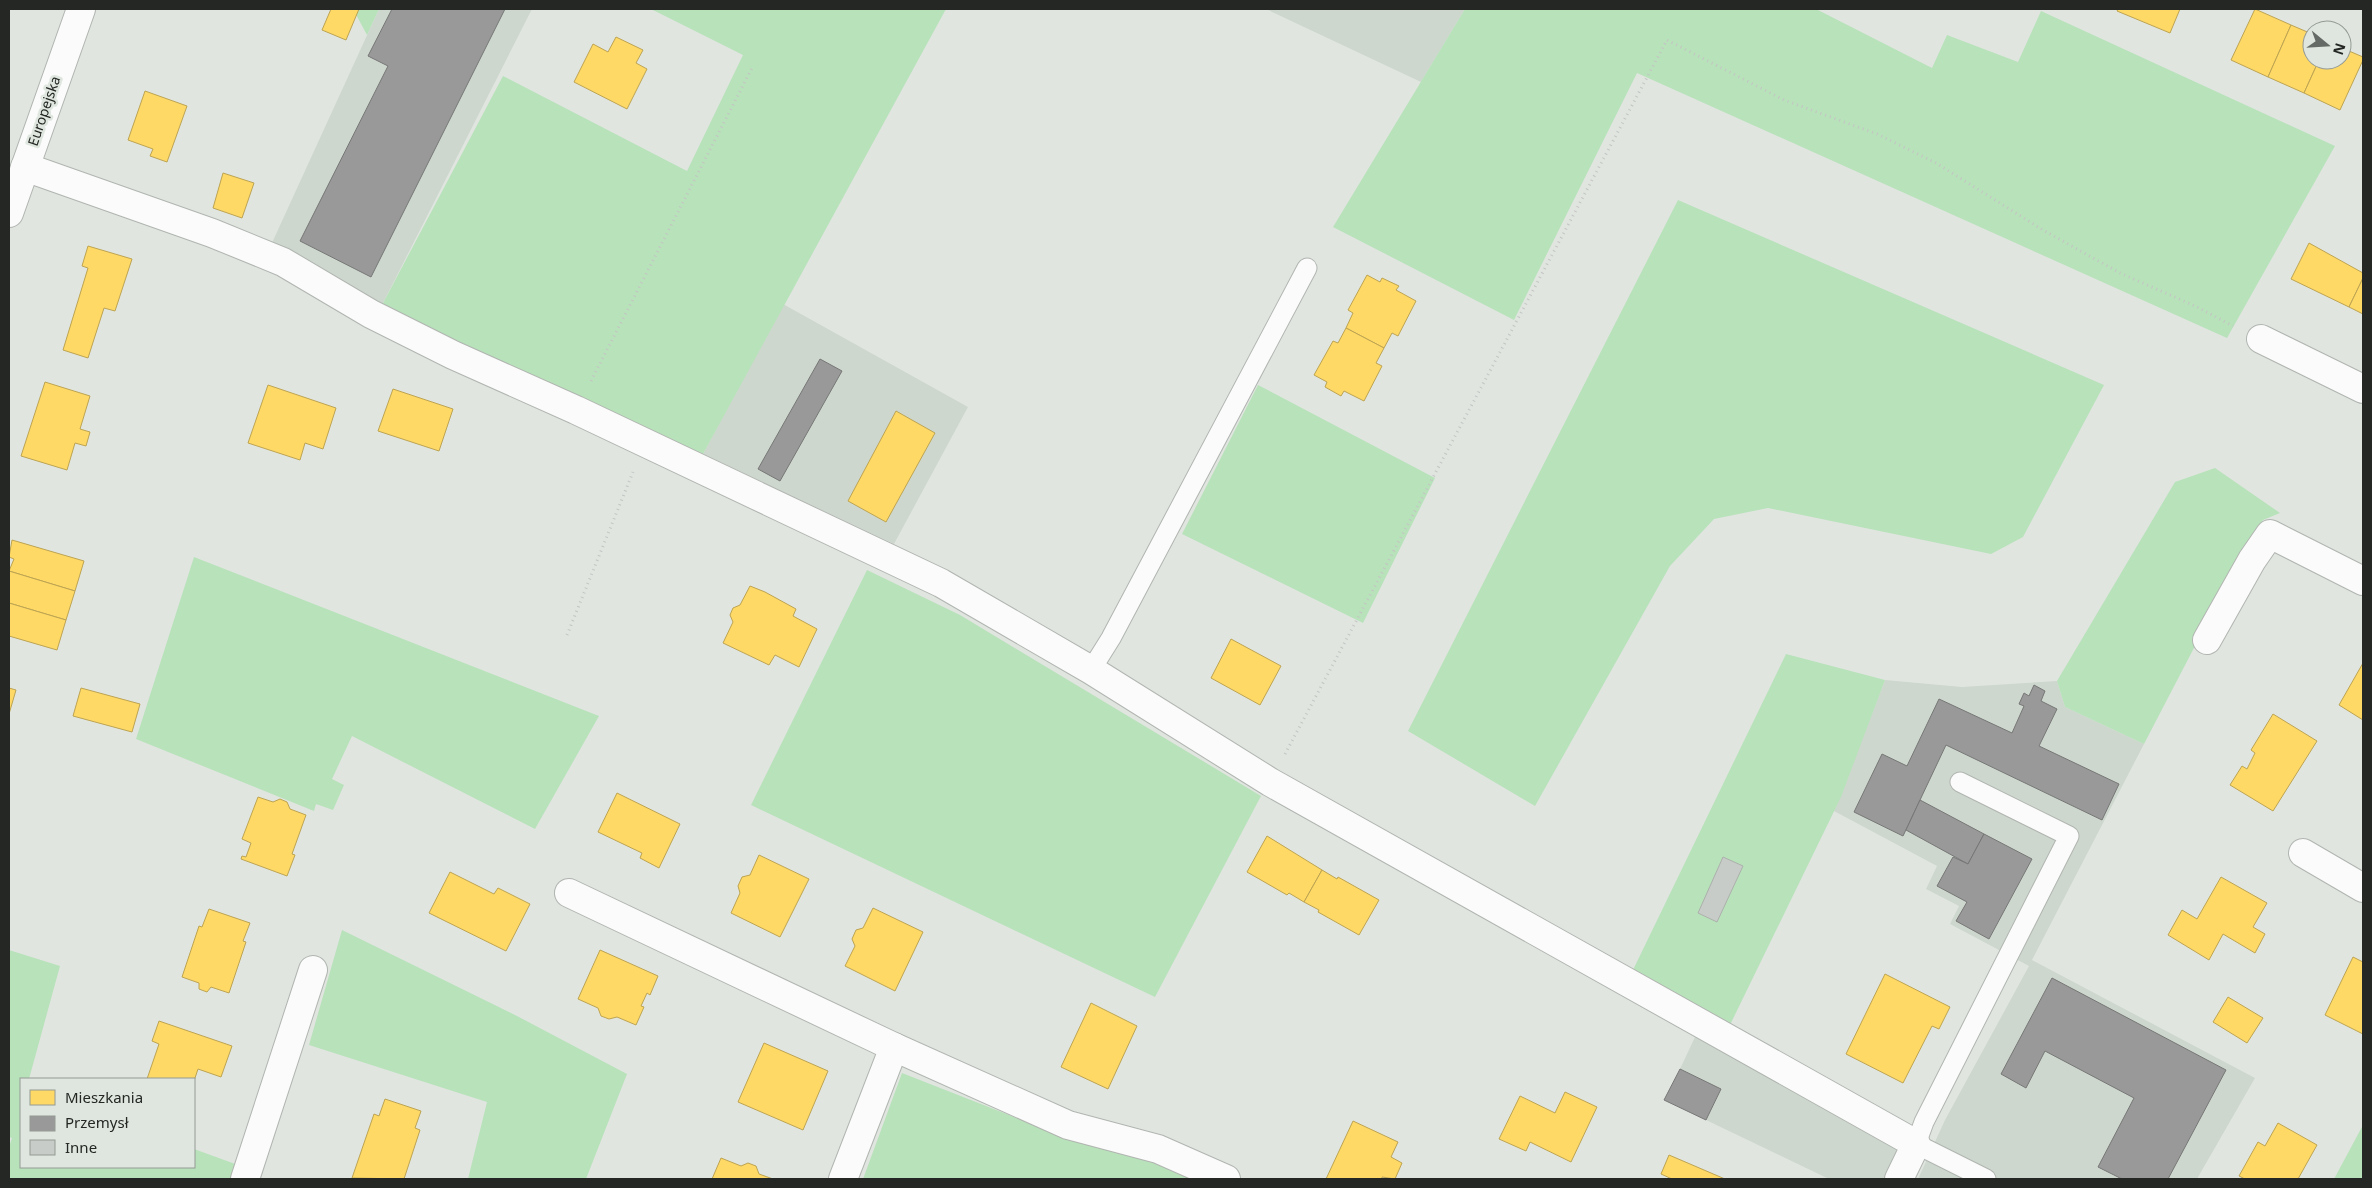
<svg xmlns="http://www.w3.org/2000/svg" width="2372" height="1188" viewBox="0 0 2372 1188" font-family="'Noto Sans',sans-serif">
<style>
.built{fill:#cdd7ce}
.green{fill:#b8e2ba}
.homes{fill:#ffd966;stroke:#bda452}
.industry{fill:#999;stroke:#767776}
.building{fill:#c8ccc8;stroke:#acb0ac}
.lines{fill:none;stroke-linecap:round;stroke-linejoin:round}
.service-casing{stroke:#b1b5b1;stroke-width:21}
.minor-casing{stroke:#b1b5b1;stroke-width:30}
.path{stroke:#c3c5c3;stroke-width:3;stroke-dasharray:1 4;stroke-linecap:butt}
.service{stroke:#fafbfa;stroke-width:19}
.minor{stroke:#fafbfa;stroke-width:28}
.labels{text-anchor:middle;stroke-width:5;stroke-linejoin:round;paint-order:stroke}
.street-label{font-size:14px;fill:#242724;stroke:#dfe6df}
</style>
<rect width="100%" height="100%" fill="#e0e5e0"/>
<g class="built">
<polygon points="379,9 532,9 382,305 271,245"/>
<polygon points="1266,9 1465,9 1421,82"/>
<polygon points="783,304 968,407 894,544 703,454"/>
<polygon points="1885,680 1962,687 2057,681 2065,707 2144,744 2032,960 2255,1078 2197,1179 1918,1179 1945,1120 2029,966 1950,924 1959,906 1926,889 1937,866 1834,811"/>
<polygon points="1695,1037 1897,1144 1898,1154 1885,1179 1829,1179 1706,1120 1721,1089 1680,1069"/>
</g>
<g class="green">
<polygon points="353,9 379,9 367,35"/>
<polygon points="651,9 946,9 703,454 457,345 382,305 503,76 687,171 743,55"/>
<polygon points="1465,9 1816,9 1932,68 1947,35 2018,62 2041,11 2335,146 2227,338 1637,73 1514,320 1333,227"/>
<polygon points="1678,200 2104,385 2023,537 1991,554 1768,508 1714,519 1670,566 1535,806 1408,731"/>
<polygon points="1258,385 1435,478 1363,623 1182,534"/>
<polygon points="2215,468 2280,513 2263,520 2248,544 2144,744 2065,707 2057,681 2175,482"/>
<polygon points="194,557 599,716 535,829 352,736 332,779 344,785 333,810 316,804 314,811 136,739"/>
<polygon points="867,570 960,615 1261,796 1155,997 751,805"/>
<polygon points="1786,654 1885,680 1841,797 1729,1027 1632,972"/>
<polygon points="342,930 517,1016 627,1074 586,1179 468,1179 487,1102 309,1045"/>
<polygon points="9,950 60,966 29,1079 21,1079 21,1167 194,1167 194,1149 238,1165 233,1179 9,1179 9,1147 12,1138 9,1137"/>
<polygon points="902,1073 1075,1141 1141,1156 1191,1179 863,1179"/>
<polygon points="2363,1125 2363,1179 2334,1179"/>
</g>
<g class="homes">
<polygon points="331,9 359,9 346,40 322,30"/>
<polygon points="2118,9 2180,9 2170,33 2117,11"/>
<polygon points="2255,9 2291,25 2268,77 2231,60"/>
<polygon points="2291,25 2312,34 2312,60 2319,60 2304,93 2268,77"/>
<polygon points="616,37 643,50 636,63 647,69 627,109 574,82 593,44 608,52"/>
<polygon points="2342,48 2363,57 2363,60 2340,110 2304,93 2319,60 2342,60"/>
<polygon points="145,91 187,106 167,162 150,156 153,149 128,140"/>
<polygon points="223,173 254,183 242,218 213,208"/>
<polygon points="2309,243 2363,273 2363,278 2349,307 2291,279"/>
<polygon points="88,246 132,259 115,311 104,308 88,358 63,350 88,268 82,266"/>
<polygon points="1367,275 1380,282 1382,278 1399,286 1396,290 1416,301 1398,336 1392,333 1384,348 1346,328 1353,313 1348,310"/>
<polygon points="2363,278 2363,314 2349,307"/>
<polygon points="1346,328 1384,348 1376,363 1382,366 1364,401 1344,391 1341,396 1325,387 1327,382 1314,375 1333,341 1338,343"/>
<polygon points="45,382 90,396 80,429 90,432 86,446 75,443 67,470 21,456"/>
<polygon points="268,385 336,408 323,449 305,443 300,460 248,443"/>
<polygon points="393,389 453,409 439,451 378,431"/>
<polygon points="896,411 935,433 886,522 848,501"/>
<polygon points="12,540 84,561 75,591 9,571 14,559 9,557"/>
<polygon points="9,571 75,591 66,620 9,603"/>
<polygon points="750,586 765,592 796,609 793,616 817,629 799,667 775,655 769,665 723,643 733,622 730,615 733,608 740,605"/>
<polygon points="9,603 66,620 57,650 9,636"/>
<polygon points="1231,639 1281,666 1260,705 1211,678"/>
<polygon points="2363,663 2363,720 2339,705"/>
<polygon points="9,688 16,690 9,714"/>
<polygon points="81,688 140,704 132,732 73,716"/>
<polygon points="2273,714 2317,741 2273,811 2230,785 2242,766 2247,769 2255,753 2251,750"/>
<polygon points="617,793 680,824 659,868 640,858 642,853 598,832"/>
<polygon points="258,797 273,802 280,799 287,802 290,809 306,815 292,854 295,855 287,876 241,859 242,856 246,857 251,843 242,839"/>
<polygon points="1267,836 1322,870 1304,902 1289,893 1287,895 1247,872"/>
<polygon points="759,855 809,879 780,937 731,913 740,893 738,886 742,877 750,875"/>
<polygon points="1322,870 1337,879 1338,877 1379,900 1359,935 1318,912 1319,910 1304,902"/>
<polygon points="450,872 494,894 498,888 530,904 506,951 429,913"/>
<polygon points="2221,877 2267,903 2253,927 2265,934 2255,953 2223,934 2209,960 2168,935 2182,910 2197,919"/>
<polygon points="873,908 923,932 895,991 845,966 855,946 852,939 856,930 863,928"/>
<polygon points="209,909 250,923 243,941 246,942 229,993 211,987 207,992 199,989 199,983 182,977 199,926 202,927"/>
<polygon points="600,950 658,976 650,995 647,993 641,1006 644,1007 636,1025 617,1017 609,1019 601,1016 598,1008 578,999"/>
<polygon points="2353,957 2363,962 2363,1034 2325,1015"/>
<polygon points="1885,974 1950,1007 1939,1029 1932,1026 1903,1083 1846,1054"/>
<polygon points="2228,997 2263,1018 2247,1043 2213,1022"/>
<polygon points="1091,1003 1137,1026 1108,1089 1061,1067"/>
<polygon points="159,1021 232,1046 221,1077 198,1069 194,1081 194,1079 147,1079 159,1044 152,1041"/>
<polygon points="764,1043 828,1071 803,1130 738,1102"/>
<polygon points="1565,1092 1597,1107 1571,1162 1530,1142 1526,1151 1499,1139 1520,1096 1555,1113"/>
<polygon points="385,1099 421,1111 415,1128 420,1130 404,1179 352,1178 374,1114 379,1116"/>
<polygon points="1353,1121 1398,1142 1391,1157 1402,1163 1395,1179 1382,1177 1382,1179 1326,1179"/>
<polygon points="2278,1123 2317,1145 2298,1179 2245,1179 2239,1176 2258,1142 2265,1146"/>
<polygon points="1669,1155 1725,1179 1672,1179 1661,1174"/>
<polygon points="721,1158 741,1166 748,1163 756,1166 759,1174 773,1179 712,1179"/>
</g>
<g class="industry">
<polygon points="392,9 505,9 371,277 300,241 388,66 368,56"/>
<polygon points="820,359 842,371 780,481 758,469"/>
<polygon points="2034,685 2045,691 2041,701 2057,709 2039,746 2119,784 2102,820 1946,745 1903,836 1854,812 1882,754 1907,766 1939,699 2012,733 2024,706 2019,704 2024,693 2029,696"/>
<polygon points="1920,800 1984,834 1968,864 1906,830"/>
<polygon points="1984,834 2032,859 1989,939 1956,921 1967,902 1937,886 1953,857 1968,864"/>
<polygon points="2052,978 2226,1070 2168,1179 2122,1179 2098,1167 2134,1098 2045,1051 2026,1088 2001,1074"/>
<polygon points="1680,1069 1721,1089 1706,1120 1664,1100"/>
</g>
<polygon class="building" points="1723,857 1743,866 1717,922 1698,913"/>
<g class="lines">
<defs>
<g id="service">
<polyline points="1091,670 1111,638 1307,268"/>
<polyline points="1960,782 2069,836 1924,1122 1916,1144 1986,1179"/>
</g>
<g id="minor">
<polyline points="25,167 212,233 283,262 371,314 453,355 576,410 941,583 1091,670 1270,782 1916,1144 1899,1179"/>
<polyline points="9,213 81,9"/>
<polyline points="2261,339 2363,389"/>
<polyline points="2207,640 2252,560 2270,534 2363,581"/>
<polyline points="2303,853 2363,888"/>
<polyline points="569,893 894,1047 843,1179"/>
<polyline points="894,1047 1068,1125 1158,1149 1226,1179"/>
<polyline points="245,1179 313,970"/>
</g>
</defs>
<use href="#service" class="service-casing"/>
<use href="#minor" class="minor-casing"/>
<g class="path">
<polyline points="591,381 753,66"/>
<polyline points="567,635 633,472"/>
<polyline points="1285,754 1667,40 1784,100 1877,134 1936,163 2043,230 2120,273 2195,306 2233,326"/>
</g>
<use href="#service" class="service"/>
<use href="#minor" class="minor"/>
</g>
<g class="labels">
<g class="street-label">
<text transform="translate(44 111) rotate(-71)" y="5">Europejska</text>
</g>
</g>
<rect width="2372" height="1188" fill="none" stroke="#242724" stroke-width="20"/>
<rect x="20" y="1078" width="175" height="90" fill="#dfe6df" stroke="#949a94"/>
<rect x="30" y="1090" width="25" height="15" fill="#ffd966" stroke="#949a94"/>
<text x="65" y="1103" font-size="15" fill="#242724">Mieszkania</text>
<rect x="30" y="1116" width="25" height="15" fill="#999999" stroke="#949a94"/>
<text x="65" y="1128" font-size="15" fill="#242724">Przemysł</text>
<rect x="30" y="1140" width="25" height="15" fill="#c8ccc8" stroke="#949a94"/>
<text x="65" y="1153" font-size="15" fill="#242724">Inne</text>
<g transform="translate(2327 45) rotate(108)"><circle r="24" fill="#dfe6df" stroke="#949a94"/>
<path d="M0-4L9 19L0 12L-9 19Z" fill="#666a66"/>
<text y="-8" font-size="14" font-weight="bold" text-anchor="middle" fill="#242724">N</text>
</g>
</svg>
